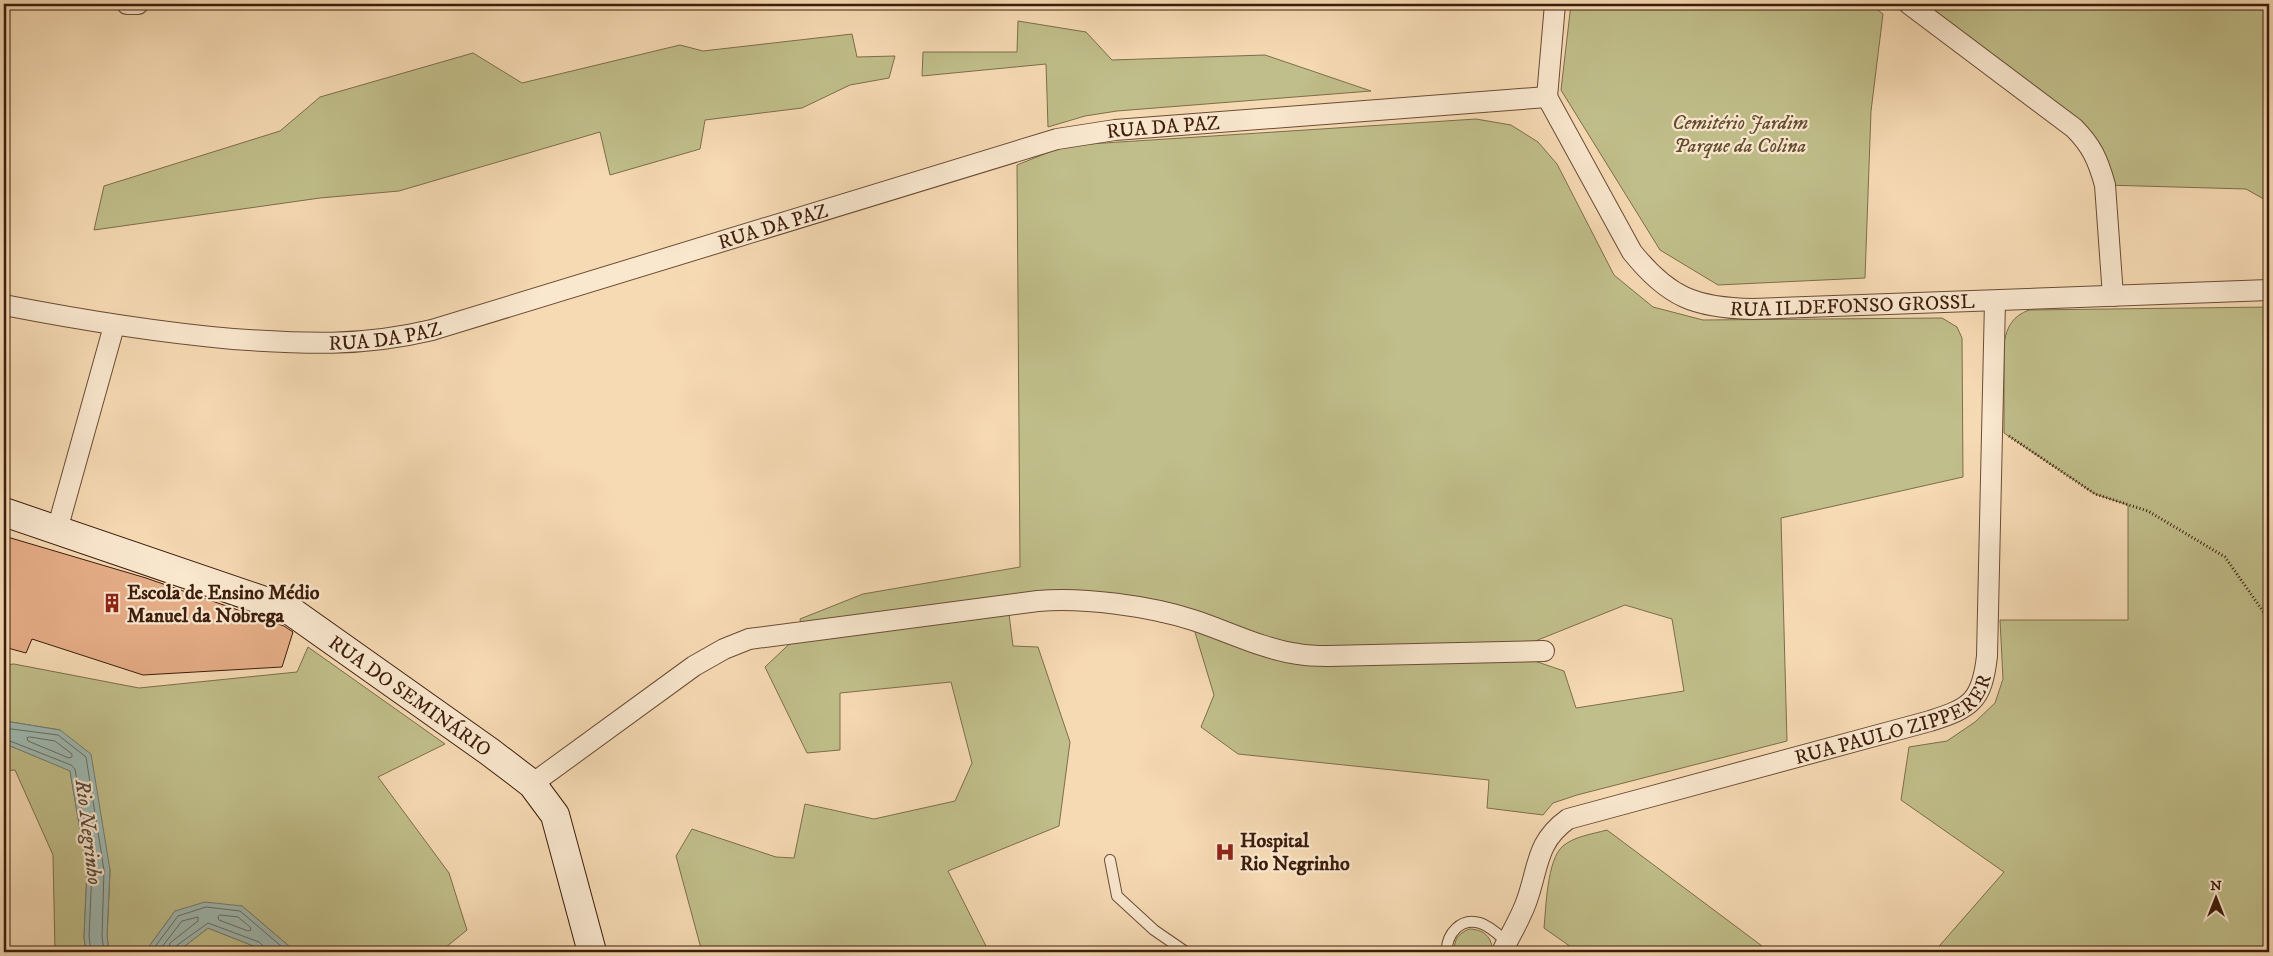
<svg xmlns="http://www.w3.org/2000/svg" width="2273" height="956" viewBox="0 0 2273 956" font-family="'IM FELL DW Pica',serif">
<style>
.green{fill:#c0be8a;stroke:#7e6d4b;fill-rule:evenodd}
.water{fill:#9ebab3;stroke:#777b70}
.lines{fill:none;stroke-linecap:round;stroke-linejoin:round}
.shore{stroke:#6e6b60;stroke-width:1}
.building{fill:#e6ae88;stroke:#3d1c0c}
.lane-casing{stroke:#6b4c36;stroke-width:12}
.street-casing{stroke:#6b4c36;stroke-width:22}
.secondary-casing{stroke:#3d1c0c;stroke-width:30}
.path{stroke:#3d1c0c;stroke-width:3;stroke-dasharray:1 2.5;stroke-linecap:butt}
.lane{stroke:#f9e7ce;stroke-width:10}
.street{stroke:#f9e7ce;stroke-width:20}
.secondary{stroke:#f9e7ce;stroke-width:28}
.labels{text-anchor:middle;stroke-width:4.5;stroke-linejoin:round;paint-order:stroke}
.park-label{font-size:20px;font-style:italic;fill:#644d32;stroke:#f9e7ce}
.street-label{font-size:20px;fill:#3d1c0c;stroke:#f9e7ce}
.poi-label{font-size:20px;font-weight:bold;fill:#3d1c0c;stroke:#f9e7ce;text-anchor:start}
.water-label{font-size:21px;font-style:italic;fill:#5a4b3e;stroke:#f9e7ce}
</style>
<rect width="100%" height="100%" fill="#f6dab3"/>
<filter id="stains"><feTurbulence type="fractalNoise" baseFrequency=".004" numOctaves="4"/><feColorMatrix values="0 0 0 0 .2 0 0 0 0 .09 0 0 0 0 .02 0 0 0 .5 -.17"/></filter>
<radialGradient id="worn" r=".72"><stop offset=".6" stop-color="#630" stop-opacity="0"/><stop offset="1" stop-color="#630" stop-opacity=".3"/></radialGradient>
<g class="green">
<polygon points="1571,4 1870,4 1883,14 1871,111 1865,278 1718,285 1660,250 1561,90"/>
<polygon points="1909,4 2269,4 2269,202 2246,189 2105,185 2095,155"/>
<polygon points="1018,21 1086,32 1112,60 1265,55 1371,91 1117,111 1085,116 1048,127 1046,64 922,76 923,52 1017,52"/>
<polygon points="852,34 857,57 895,56 889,78 850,85 802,108 705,120 700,149 610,175 600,132 399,191 320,198 94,230 104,186 280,131 320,97 473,53 522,83 680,45 703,51"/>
<path d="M1476 119 1511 125 1538 142 1557 164 1614 275 1653 307 1703 320 1942 318 1957 327 1962 338 1963 477 1781 518 1787 741 1577 795 1553 803 1543 815 1487 808 1489 780 1238 754 1201 727 1214 695 1191 619 1159 612 1008 606 1013 646 1038 647 1070 742 1059 826 948 871 989 952H702L676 856 692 829 776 857 794 858 805 804 874 819 955 801 972 763 951 682 840 693V750L807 753 765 667 802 632 800 619 863 594 1020 567 1017 165 1059 148 1089 144ZM1625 605 1672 619 1684 691 1576 708 1564 671 1508 652Z"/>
<path d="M2269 307V952H1934L2004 872 1901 800 1909 747 1947 741 1975 722 1995 703 2003 679 2000 620H2128V505L2095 494 2004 433V343C2007 326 2013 316 2029 310Z"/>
<polygon points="308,647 445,744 378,777 449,873 467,930 440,952 296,952 242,906 175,911 145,952 109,952 107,936 110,870 60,730 11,722 4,723 4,665 14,664 139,688 297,672"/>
<polygon points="8,745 70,770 87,871 84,937 86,952 55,952 53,855 15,770 4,771 4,746"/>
<path d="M1607 830 1770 952H1578L1544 928C1546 908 1547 859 1563 846 1575 836 1593 834 1607 830Z"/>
<polygon points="208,928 256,947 262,952 177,952"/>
<path d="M1469 929C1483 929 1493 937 1492 952H1455C1453 940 1458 934 1469 929Z"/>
</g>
<g class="water">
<polygon points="11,722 60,730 91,754 110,870 107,936 109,952 86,952 84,937 87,871 70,771 8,745 4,746 4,723"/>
<polygon points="205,902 242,906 296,952 262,952 256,947 208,928 177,952 145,952 175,911"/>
</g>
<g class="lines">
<g class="shore">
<polyline points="4,728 58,735 86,757 104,870 102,936 104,952"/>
<polygon points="30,737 55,741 72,754 72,757 69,758 28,741 27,738"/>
<polyline points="4,741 10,741 71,765 75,769 92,870 89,936 91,952"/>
<polygon points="220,915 238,917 250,927 251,930 248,931 219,920 218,917"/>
<polyline points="151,952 178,916 206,907 240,911 288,952"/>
<polyline points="158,952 182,921 198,917 198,921 170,943 168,952"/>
<polyline points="174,952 176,946 208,923 259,942 265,948 265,952"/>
</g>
</g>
<polygon class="building" points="4,536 146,578 284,626 293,632 282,667 143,675 32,639 26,653 4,647"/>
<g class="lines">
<defs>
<g id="lane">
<polyline points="1110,860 1117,896 1154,930 1186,952"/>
<path d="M1447 952C1446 934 1461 917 1480 923 1490 926 1499 935 1507 942"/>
</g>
<g id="street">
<polyline points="127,4 138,4"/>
<path d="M1909 4 2074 128C2092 146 2098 160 2105 185L2113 296"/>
<path id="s1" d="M1547 97 1632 252C1668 297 1695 308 1753 309L2269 290"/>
<polyline points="1547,97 1555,4"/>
<path id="s2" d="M4 305C81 320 154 332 233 339 304 344 361 347 432 330L1057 139 1115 130 1547 97"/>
<polyline points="57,530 114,326"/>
<path d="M532 784 694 666 724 649 749 639 1038 601C1083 597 1150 606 1193 620 1227 631 1262 649 1298 654 1308 656 1318 656 1328 656L1544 651"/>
<path id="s3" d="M1502 952C1510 935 1521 918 1527 900 1539 866 1536 842 1568 819L1930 721C1971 708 1982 701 1987 656L1995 301"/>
</g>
<g id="secondary">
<path id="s4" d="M4 512 288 609 490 752 532 784 555 815 592 952"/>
</g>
</defs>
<use href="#lane" class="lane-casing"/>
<use href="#street" class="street-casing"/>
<use href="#secondary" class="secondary-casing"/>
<polyline class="path" points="2009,436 2095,494 2148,511 2225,557 2267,617 2269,626"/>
<use href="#lane" class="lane"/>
<use href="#street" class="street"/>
<use href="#secondary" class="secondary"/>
</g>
<defs>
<symbol id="building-bare" viewBox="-9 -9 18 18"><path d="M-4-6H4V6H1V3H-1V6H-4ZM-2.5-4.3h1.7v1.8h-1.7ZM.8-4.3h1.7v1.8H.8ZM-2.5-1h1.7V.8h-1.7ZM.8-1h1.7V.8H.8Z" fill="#8f2418" stroke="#f9e7ce" stroke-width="2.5" paint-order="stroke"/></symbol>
<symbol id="hospital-bare" viewBox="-9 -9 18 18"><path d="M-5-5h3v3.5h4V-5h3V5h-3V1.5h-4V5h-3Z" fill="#8f2418" stroke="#f9e7ce" stroke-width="2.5" paint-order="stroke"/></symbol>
</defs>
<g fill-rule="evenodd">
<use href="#building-bare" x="98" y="589" width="28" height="28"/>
<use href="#hospital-bare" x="1211" y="838" width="28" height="28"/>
</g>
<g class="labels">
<g class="park-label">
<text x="1740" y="129">Cemitério Jardim<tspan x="1740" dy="23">Parque da Colina</tspan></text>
</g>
<g class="street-label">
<text dy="7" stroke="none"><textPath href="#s2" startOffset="1192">RUA DA PAZ</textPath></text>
<text dy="7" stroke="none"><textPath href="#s2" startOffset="788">RUA DA PAZ</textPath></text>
<text dy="7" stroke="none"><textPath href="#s1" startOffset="416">RUA ILDEFONSO GROSSL</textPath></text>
<text dy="7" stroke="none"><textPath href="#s2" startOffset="384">RUA DA PAZ</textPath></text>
<text dy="7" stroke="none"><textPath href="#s4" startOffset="450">RUA DO SEMINÁRIO</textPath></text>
<text dy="7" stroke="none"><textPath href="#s3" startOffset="494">RUA PAULO ZIPPERER</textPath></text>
</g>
<g class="poi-label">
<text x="127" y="599">Escola de Ensino Médio<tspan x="127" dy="23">Manuel da Nobrega</tspan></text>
<text x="1240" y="847">Hospital<tspan x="1240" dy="23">Rio Negrinho</tspan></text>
</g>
<g class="water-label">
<text transform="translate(89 832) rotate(83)" y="7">Rio Negrinho</text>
</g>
</g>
<rect width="2273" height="956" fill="none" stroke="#f6dab3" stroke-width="20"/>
<rect x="5" y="5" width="2263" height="946" fill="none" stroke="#3d1c0c" stroke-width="2.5"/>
<rect x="10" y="10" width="2253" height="936" fill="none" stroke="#3d1c0c"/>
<g transform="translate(2216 898)" stroke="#f9e7ce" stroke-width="4" paint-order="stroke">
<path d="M0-4L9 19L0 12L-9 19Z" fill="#3d1c0c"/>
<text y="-8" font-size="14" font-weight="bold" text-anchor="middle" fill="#3d1c0c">N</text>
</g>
<rect width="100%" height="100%" filter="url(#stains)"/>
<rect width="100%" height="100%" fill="url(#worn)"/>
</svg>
